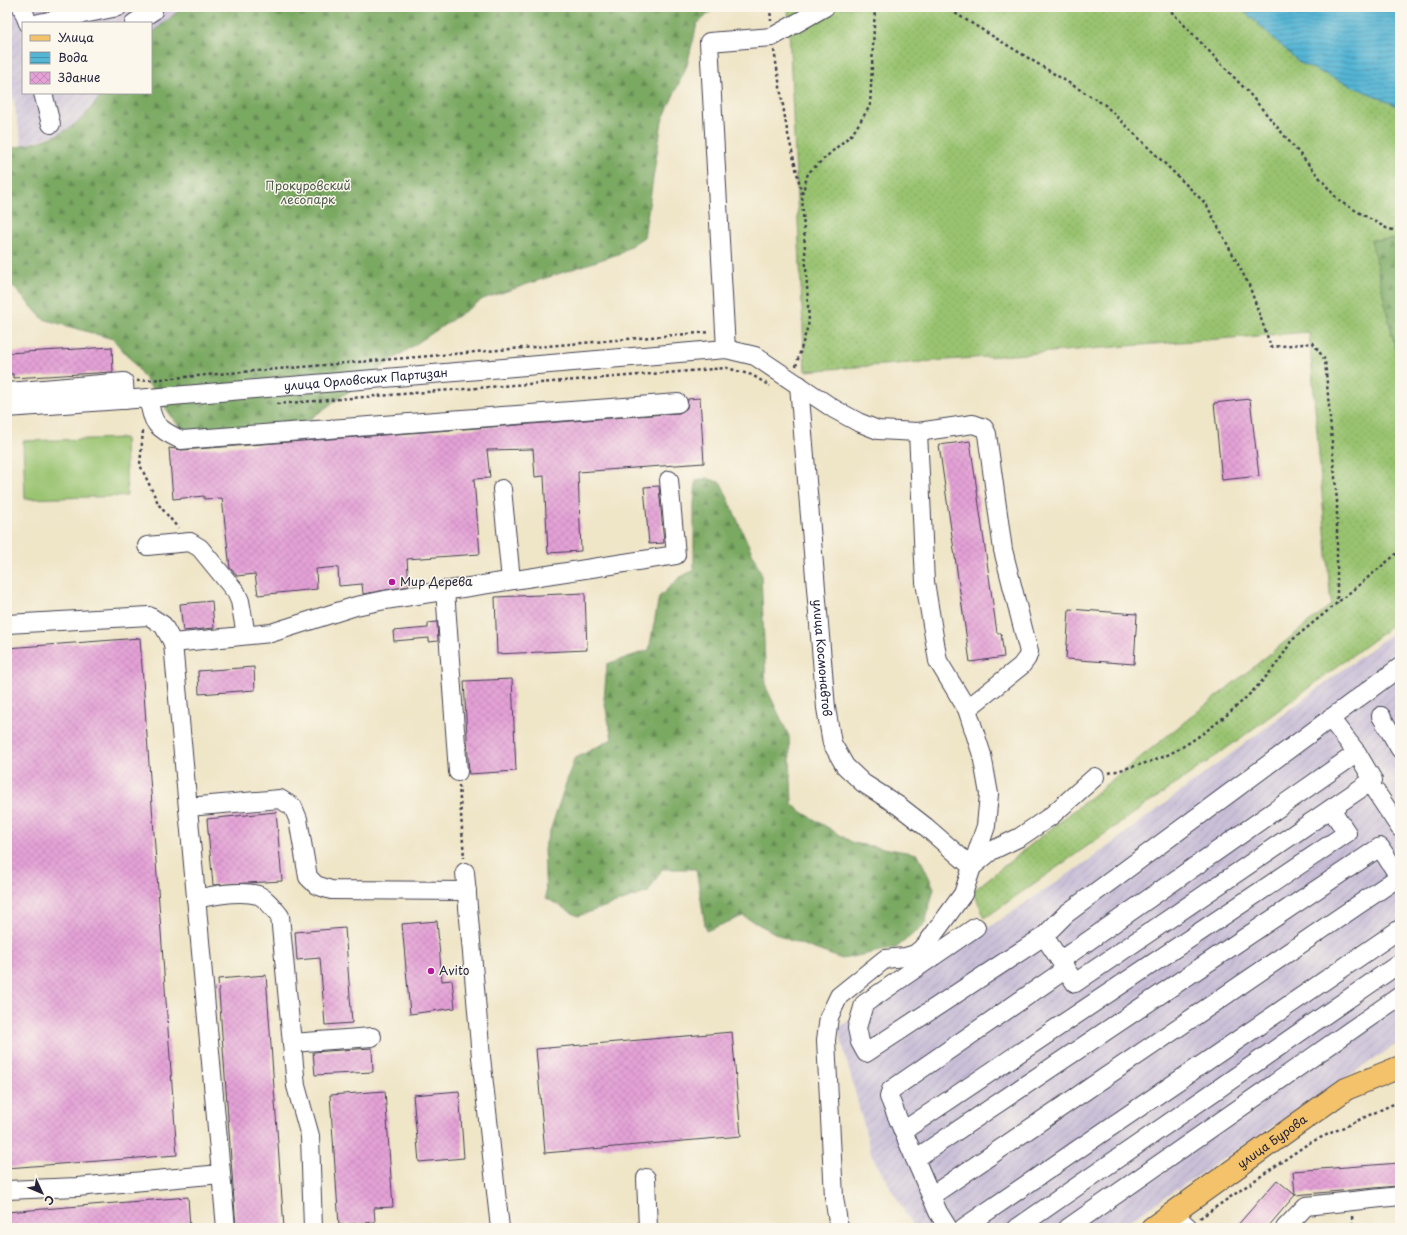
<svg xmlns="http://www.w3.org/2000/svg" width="1407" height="1235" viewBox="0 0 1407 1235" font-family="'Playpen Sans',sans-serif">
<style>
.industrial{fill:url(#industrial-furrows)}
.grass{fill:url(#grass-dots);stroke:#5e7256}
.forest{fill:url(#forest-firs);stroke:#4e664e}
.pitch{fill:#99c370;stroke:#5e7256}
.water{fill:url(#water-rules);stroke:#3c6c88}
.building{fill:url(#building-cross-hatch)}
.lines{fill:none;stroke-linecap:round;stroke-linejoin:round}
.minor-casing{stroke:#413f50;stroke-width:20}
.major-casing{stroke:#413f50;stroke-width:24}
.path{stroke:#413f50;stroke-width:2.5;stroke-dasharray:3 3;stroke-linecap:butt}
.minor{stroke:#fff;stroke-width:18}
.major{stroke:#f3c26a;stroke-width:22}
.poi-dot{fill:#b5179e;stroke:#fbf7ec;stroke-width:1.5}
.labels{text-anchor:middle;stroke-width:3;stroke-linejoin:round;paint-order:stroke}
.park-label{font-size:12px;fill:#4c5a4e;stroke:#fbf7ec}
.street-label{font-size:12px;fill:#22223b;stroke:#fbf7ec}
.poi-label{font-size:12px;fill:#22223b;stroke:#fbf7ec;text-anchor:start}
</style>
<defs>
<pattern id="industrial-furrows" width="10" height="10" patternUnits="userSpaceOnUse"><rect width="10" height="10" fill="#c9bfd7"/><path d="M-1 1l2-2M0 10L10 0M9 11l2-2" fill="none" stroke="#aca4b9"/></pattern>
<pattern id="grass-dots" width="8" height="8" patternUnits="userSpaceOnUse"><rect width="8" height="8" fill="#99c370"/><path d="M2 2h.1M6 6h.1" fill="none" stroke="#84a762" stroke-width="1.8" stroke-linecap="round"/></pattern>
<pattern id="forest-firs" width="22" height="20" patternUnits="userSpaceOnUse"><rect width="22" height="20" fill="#7aa962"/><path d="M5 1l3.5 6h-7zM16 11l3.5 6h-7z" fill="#648952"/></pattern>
<pattern id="water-rules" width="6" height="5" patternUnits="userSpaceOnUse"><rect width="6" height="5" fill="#55b5d4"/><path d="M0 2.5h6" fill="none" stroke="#4693ad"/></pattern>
<pattern id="building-cross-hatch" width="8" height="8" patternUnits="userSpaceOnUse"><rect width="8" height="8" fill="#e4a1d6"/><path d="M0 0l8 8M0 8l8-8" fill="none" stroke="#c38ab9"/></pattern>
</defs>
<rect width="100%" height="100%" fill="#fbf7ec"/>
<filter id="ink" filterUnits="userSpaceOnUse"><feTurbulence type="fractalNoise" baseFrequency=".025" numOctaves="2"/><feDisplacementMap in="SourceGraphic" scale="8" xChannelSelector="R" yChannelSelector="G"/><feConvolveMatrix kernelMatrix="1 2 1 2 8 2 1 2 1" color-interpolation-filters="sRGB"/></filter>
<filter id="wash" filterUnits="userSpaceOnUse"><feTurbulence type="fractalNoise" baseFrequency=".012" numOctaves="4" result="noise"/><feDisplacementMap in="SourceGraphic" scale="16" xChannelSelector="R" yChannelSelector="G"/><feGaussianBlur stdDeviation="0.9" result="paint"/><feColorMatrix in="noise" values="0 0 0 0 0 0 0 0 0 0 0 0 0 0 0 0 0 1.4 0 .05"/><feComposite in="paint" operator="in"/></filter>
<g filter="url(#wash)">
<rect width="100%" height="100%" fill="#efe5c7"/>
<g class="industrial">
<polygon points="7,7 183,7 151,34 151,23 23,23 23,93 103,93 85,116 68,130 22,146 7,65"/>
<polygon points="1400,627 1400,1042 1118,1228 914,1228 872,1156 838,1028 1091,859"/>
</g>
<polygon class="grass" points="788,7 1400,7 1400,620 1234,743 985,918 973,891 1331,605 1309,332 805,371"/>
<g class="forest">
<path d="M183 7H716L697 24 687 65 662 121 644 237 618 254 483 299 389 362 306 422 185 435 133 362 113 339 43 319 7 280V149C34 144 66 136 85 115 92 108 97 100 103 93H151V34Z"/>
<polygon points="1400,239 1400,370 1371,240"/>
<polygon points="707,478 721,483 761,573 766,687 789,736 792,803 799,810 853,843 918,854 934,888 925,924 896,948 842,959 784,938 743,916 706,931 696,869 662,869 648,892 578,916 546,898 544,849 574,759 612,739 604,699 607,664 649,650 659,597 679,578 694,570 694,504 696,481"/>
</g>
<polygon class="pitch" points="125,438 127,496 25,499 23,441"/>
<polygon class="water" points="1240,7 1400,7 1400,107 1300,63"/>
<g id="blocks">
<g class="building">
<polygon points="112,347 113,372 13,378 13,374 7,374 7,353"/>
<polygon points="700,398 704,463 578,472 581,551 548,553 544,476 535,477 533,449 487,450 490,478 474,479 480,554 407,559 409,586 363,594 362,584 339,586 338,567 316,569 317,589 258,595 255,574 237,576 230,568 222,498 204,499 204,496 173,499 169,448 182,450 679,413 687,408 688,399"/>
<polygon points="1250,399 1259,476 1222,480 1214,403"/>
<polygon points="970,441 997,633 1001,633 1004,657 970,662 939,445"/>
<polygon points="659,486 664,543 649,544 644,487"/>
<polygon points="585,593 587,650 497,654 495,597"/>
<polygon points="212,601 214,628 183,631 180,604"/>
<polygon points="1069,609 1137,614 1134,664 1066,659"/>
<polygon points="437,622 438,641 429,642 429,638 394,641 393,631 428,628 428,623"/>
<polygon points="140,638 177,1155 7,1168 7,648"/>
<polygon points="254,667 255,690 199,694 198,671"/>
<polygon points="512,679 516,771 469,774 464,681"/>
<polygon points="276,812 282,881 213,885 207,819"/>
<polygon points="437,921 442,981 452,980 455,1008 410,1014 402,924"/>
<polygon points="345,928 352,1023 325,1025 320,958 297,960 295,932"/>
<polygon points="266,975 284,1228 236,1228 218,979"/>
<polygon points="732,1032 741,1136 545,1153 536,1049"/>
<polygon points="372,1048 373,1072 315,1075 313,1052"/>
<polygon points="385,1091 393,1207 374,1208 375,1222 339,1225 330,1095"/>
<polygon points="459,1091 464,1158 419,1162 413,1095"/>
<polygon points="1400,1163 1400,1184 1397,1186 1295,1195 1293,1171"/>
<polygon points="1277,1180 1295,1195 1267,1228 1235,1228"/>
<polygon points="188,1197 190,1228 7,1228 7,1212"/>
</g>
</g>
</g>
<g filter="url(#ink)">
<use href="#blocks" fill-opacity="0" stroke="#413f50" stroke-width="1"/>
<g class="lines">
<defs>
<g id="minor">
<polyline points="22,7 28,23"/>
<polyline points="39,23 118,7"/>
<polyline points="134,23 153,11 153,7"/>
<polyline points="43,93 51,124"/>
<polyline points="726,349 709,42 772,37 825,7"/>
<path id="s1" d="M799 385 826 708 832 743 845 766 863 783 899 806 926 827 972 867 986 826 989 794 982 755 967 709 938 661 925 582 918 432 973 424 984 428 987 434 1003 550 1029 652 1027 658 1021 666 967 709"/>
<polyline points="9,392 124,382 125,400"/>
<path d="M149 398C151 424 158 429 181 440L678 403"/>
<path id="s2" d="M7 408 149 398 726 349 755 356 834 409 858 422 878 430 918 432"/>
<polyline points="502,489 511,580"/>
<polyline points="147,546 190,542 200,548 236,592 240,601 246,635"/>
<polyline points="445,590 458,772"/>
<polyline points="7,624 149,616 163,625 173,643 271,633 356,606 385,600 676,555 669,480"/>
<polyline points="173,643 226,1228"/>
<polyline points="1381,716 1400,749"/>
<polyline points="1330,718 1357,753 1373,780 1075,983 1044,936 1066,914 1400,667"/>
<polyline points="1376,792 1400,828"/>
<polyline points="188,807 280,799 293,807 298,819 308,877 316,885 331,890 467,891"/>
<polyline points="465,872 481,1057 500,1228"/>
<path d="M196 899C214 895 239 890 258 895 266 898 274 909 280 916L296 1086 310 1136 313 1228"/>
<polyline points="976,927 864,1004 857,1028 860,1042 866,1053 1044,936"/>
<polyline points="1061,960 1357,753"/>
<polyline points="292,1043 372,1037"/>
<polyline points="903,1131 1347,833 1331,809"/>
<polyline points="915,1159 1380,847 1400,878"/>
<polyline points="646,1178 648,1228"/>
<polyline points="7,1190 77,1187 221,1174"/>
<polyline points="931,1196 1399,877"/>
<polyline points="1173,1213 1189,1228"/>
<polyline points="839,1228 834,1197 826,1040 829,1017 839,996 885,959 905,957 915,954 925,946 963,894 972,867 991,851 1020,837 1051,816 1095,777"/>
<polyline points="948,1228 938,1212 903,1131 889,1097 891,1090 1066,969"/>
<polyline points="963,1228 1400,929"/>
<polyline points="1017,1228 1400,963"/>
<polyline points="1068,1228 1400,996"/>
<polyline points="1285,1228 1306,1206 1400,1196"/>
</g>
<g id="major">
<path id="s3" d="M1152 1228 1346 1089 1400 1067"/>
</g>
</defs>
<use href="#minor" class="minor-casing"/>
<use href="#major" class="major-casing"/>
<g class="path">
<polyline points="770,7 771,21"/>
<polyline points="945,7 1105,105 1206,204 1249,285 1271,347 1313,343 1325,360 1337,501 1337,603"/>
<polyline points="1167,7 1248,92 1339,201 1386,228 1400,232"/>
<polyline points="774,50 787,130 802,194"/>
<polyline points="796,366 809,322 802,195 808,173 853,133 870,106 875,7"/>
<polyline points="137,381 710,332"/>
<polyline points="277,404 727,368 752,375 770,386"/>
<polyline points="143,431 140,465 159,505 178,528"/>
<path d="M1109 773C1130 767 1155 762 1175 751 1214 730 1271 681 1291 641L1400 551"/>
<polyline points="459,785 464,858"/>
<polyline points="1352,1216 1353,1228"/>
<polyline points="1200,1218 1309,1143 1400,1101"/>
</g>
<use href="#minor" class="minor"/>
<use href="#major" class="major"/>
</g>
</g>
<g class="poi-dot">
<circle cx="392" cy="582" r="4"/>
<circle cx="431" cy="971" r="4"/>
</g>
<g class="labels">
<g class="park-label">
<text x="308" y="190">Прокуровский<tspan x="308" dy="14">лесопарк</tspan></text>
</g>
<g class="street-label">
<text dy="4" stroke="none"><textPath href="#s2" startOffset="360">улица Орловских Партизан</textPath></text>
<text dy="4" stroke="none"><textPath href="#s1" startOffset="274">улица Космонавтов</textPath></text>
<text dy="4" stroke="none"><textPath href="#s3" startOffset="148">улица Бурова</textPath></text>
</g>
<g class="poi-label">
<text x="400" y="586">Мир Дерева</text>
<text x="439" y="975">Avito</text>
</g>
</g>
<rect width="1407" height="1235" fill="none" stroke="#fbf7ec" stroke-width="24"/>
<rect x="22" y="22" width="130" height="72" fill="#fbf7ec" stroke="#a4a2a5"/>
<rect x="30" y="35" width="20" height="6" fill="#f3c26a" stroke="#a4a2a5"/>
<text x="58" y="42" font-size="12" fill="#22223b">Улица</text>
<rect x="30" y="52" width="20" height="12" fill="url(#water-rules)" stroke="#a4a2a5"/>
<text x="58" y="62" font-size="12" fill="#22223b">Вода</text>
<rect x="30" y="72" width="20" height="12" fill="url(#building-cross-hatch)" stroke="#a4a2a5"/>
<text x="58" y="82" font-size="12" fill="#22223b">Здание</text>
<g transform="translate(42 1193) rotate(134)" stroke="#fbf7ec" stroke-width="3" paint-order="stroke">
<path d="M0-3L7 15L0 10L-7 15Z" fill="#22223b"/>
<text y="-6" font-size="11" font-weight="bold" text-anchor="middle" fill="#22223b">С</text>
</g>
</svg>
